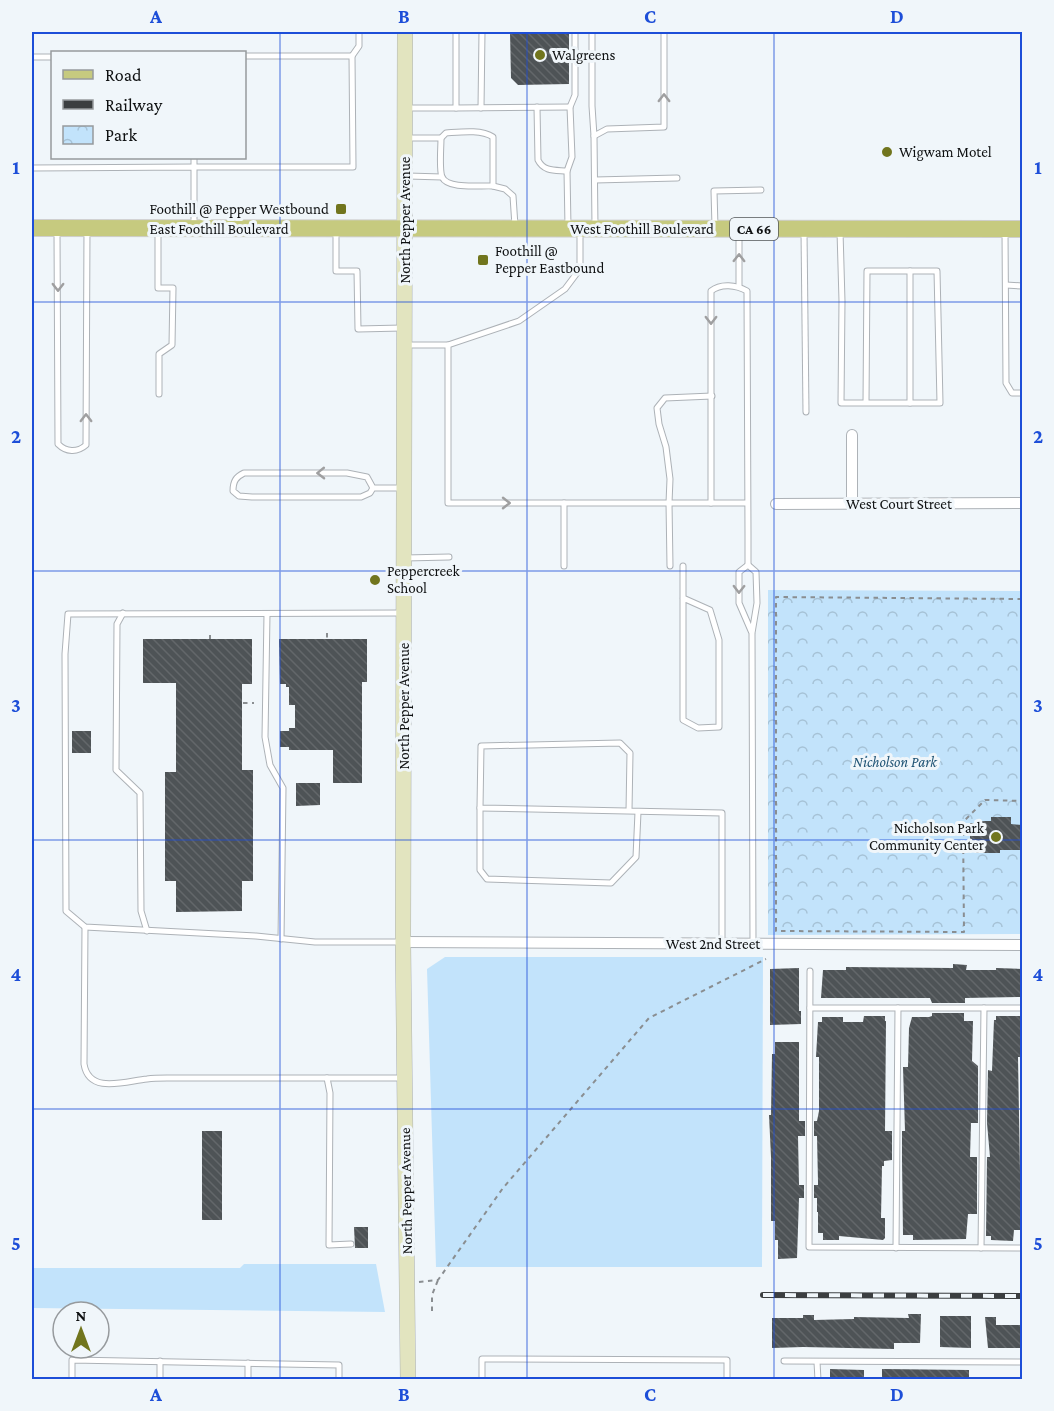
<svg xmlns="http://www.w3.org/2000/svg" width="1054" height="1411" viewBox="0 0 1054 1411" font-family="'Crimson Pro',serif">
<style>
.green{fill:#c2e3fb}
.park{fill:url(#park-crowns)}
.building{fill:url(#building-back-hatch)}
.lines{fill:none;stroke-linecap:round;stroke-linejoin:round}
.service-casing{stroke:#adb2b7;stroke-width:7}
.minor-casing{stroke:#adb2b7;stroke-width:12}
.secondary-casing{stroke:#adb2b7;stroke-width:16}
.primary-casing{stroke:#cfcfcf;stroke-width:18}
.path{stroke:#8a8e91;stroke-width:2;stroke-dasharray:4.5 4.5;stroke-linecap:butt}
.service{stroke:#fff;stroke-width:5}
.minor{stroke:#fff;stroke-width:10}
.secondary{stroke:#e2e4bf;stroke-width:15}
.primary{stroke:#c6ca7f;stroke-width:16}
.rail-casing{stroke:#3b3e40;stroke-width:6}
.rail{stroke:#f0f6fa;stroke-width:4;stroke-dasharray:11;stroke-linecap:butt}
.oneway{stroke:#9f9fa0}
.grid{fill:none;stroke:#1d4ed8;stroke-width:1.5;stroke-opacity:0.55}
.poi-dot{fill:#71751d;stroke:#f0f6fa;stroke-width:2}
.labels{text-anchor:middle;stroke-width:6;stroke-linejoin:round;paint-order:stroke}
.shield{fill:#f0f6fa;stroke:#525557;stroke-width:1.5}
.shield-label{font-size:14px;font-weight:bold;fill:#0e1011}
.poi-label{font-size:15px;fill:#0e1011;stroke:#f0f6fa;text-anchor:start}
.street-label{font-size:15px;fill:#0e1011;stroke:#f0f6fa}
.park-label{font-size:15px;font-style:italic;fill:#205475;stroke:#f0f6fa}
.neatline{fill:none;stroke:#1d4ed8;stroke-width:2}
.grid-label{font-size:20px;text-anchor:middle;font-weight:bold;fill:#1d4ed8}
</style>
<defs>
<pattern id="park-crowns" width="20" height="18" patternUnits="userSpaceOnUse" patternTransform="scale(1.5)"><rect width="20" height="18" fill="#c2e3fb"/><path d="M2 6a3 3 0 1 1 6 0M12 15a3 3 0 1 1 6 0" fill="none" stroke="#a6c2d6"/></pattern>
<pattern id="building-back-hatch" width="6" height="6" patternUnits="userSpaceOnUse" patternTransform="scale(1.5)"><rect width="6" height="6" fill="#4e5356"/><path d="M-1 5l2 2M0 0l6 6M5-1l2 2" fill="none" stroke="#63676a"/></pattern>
</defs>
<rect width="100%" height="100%" fill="#f0f6fa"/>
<g class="green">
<polygon points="445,957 763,957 762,1267 436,1267 427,969"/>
<polygon points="244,1264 376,1264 385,1312 32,1308 32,1268 240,1268"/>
</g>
<polygon class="park" points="768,590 1022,591 1022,934 768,935"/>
<g class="building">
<polygon points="510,32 569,32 569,84 518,85 511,78"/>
<polygon points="143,639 252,639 252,684 242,684 242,770 253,770 253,881 242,881 242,911 176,912 176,881 165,881 165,772 176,772 176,683 143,683"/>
<polygon points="279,639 367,639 367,682 362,682 362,783 333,783 333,750 289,750 289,747 280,747 280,731 289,731 289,728 295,728 295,705 289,705 289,687 286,687 286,684 280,684"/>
<rect x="72" y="731" width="19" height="22"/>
<polygon points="296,783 320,783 320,805 296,806"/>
<polygon points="991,817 1011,817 1011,824 1022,825 1022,850 1000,850 1000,853 976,853 976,851 970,851 970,823 976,823 976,821 991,821"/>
<polygon points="953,964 967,965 966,970 996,970 996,968 1023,969 1023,997 965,998 965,1003 932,1003 930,998 821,998 823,970 846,970 846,967 953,968"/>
<polygon points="799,968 799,1011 801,1011 801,1024 770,1025 770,969"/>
<polygon points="932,1013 964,1013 964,1021 973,1021 972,1061 978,1066 978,1123 971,1123 970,1157 977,1157 977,1214 968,1214 966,1239 913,1240 913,1235 903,1235 902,1160 902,1131 905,1131 903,1067 908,1067 909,1028 912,1017 929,1017 932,1016"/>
<polygon points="864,1016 885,1016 885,1021 886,1021 885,1131 892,1131 892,1160 884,1161 884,1166 882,1166 881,1218 885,1218 885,1238 883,1240 839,1236 839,1240 823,1240 823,1233 818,1233 818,1212 817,1212 817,1198 814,1198 814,1185 818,1185 818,1182 817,1136 814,1136 814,1121 817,1121 819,1111 819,1057 816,1057 818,1022 822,1022 822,1017 843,1017 843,1022 863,1022"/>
<polygon points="996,1016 1023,1016 1023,1057 1018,1057 1021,1230 1014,1230 1013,1241 991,1240 991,1236 986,1236 987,1157 990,1157 987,1123 988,1070 992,1071 994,1020 996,1020"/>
<polygon points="775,1042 799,1042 799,1121 805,1121 805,1136 798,1136 799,1185 804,1185 804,1198 799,1198 797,1258 778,1259 778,1240 775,1240 775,1221 771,1221 771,1157 769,1115 771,1115 772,1054 775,1054"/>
<rect x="202" y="1131" width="20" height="89"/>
<polygon points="354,1227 368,1227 368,1248 355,1248"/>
<polygon points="908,1314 921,1314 920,1343 894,1343 894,1349 803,1347 772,1348 772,1318 803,1318 803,1315 814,1315 814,1320 854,1319 854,1317 909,1318"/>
<polygon points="940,1316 971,1316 971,1348 940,1347"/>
<polygon points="985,1317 996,1317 996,1325 1022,1325 1023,1348 988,1348"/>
<polygon points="830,1369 864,1370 864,1380 830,1380"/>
<polygon points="882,1369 969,1370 969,1380 882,1380"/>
</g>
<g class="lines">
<defs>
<g id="service">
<polyline points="592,32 592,106 594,136 607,129 664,127 664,32"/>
<polyline points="244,56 352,56"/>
<polyline points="32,57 52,57"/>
<path d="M537 107 538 160C544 172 555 170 567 171"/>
<polyline points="408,108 456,108 456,32"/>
<polyline points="456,108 570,107"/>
<polyline points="481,108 482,32"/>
<polyline points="594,136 595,227"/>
<path d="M407 138H441L446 133C460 132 481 129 493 137V186L505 189 513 196 515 226"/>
<path d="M441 138C441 148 439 169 442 177 448 190 481 185 493 186"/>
<polyline points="194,158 194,167 353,167 352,56 359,46 359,32"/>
<polyline points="32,168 194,167 194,227"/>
<polyline points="408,176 442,177"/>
<polyline points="595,180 677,178"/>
<polyline points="568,227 567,171 572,157 570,107 575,95 575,32"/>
<polyline points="715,227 714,191 761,190"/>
<path d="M57 230 58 444C66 452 77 453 86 445L87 229"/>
<polyline points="158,230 158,288 173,288 172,345 159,354 159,394"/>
<polyline points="336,230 336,271 357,271 358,329 402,328"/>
<polyline points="580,230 580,269 565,289 519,321 448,345 448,503 711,503"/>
<polyline points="804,231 806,412"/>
<polyline points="840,231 842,301 841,403 940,403 937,271 867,271 866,403"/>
<polyline points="1005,231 1006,383 1012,393 1022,393"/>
<polyline points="910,271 910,403"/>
<polyline points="1006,285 1022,286"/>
<polyline points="739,286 739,231"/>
<polyline points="405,345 448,345"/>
<path d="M373 488 367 477 347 473H244C236 477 233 481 233 491L239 496 252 497H361L370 493 373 488H403"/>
<polyline points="564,503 564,566"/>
<path d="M747 503H711V291C721 283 736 285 747 291L748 535V565"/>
<polyline points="405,558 449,557"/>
<polyline points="670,566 669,503 670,479 666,447 659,424 657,408 665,398 712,396"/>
<polyline points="683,566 683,720 698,728 719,727 719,640 710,610 683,598"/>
<polyline points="123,613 117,624 116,770 140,793 141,911 147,931"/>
<polyline points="401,613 68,614 65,654 66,911 85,927 256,936 315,942 402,942"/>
<polyline points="267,614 265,737 270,765 283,788 281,939"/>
<polyline points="752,633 739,603 739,572 748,565 756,572 757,603 752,633 753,943"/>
<polyline points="480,808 480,870 487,879 611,883 636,857 638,812"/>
<polyline points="629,811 630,753 620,743 481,746 480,808 722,813 722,943"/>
<path d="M85 927 84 1064C89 1095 126 1081 147 1079 154 1078 161 1078 167 1078H403"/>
<polyline points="810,971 809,1247 1022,1248"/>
<polyline points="810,1008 1022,1008"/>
<polyline points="327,1078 330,1093 329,1245 351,1244"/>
<polyline points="896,1248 898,1008"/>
<polyline points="981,1248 984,1008"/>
<polyline points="160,1361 160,1380"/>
<polyline points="784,1361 1022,1362"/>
<polyline points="817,1362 818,1380"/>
<polyline points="248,1363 248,1380"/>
<polyline points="72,1380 72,1360 339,1365 339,1380"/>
<polyline points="482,1380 482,1359 727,1360 727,1380"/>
</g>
<g id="minor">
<polyline points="852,435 852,504"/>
<polyline points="776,504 1022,503"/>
<polyline points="403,942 1022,945"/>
</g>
<polyline id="secondary" points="405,32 403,942 408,1380"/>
<polyline id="primary" points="32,228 1022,229"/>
</defs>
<use href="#service" class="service-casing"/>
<use href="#minor" class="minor-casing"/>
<use href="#secondary" class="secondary-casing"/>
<use href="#primary" class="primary-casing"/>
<g class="path">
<polyline points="1022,599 776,597 776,931 964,932 963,822 985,800 1022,801"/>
<polyline points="327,633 327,639"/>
<polyline points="210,635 210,639"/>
<polyline points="243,703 254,703"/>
<polyline points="419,1282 438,1280 503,1188 649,1018 766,959"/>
<polyline points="432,1311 432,1295 438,1280"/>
</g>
<use href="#service" class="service"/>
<use href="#minor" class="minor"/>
<use href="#secondary" class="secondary"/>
<use href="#primary" class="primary"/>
<defs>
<polyline id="rail" points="763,1295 1022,1296"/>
</defs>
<use href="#rail" class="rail-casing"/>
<use href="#rail" class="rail"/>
</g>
<defs><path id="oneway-chevron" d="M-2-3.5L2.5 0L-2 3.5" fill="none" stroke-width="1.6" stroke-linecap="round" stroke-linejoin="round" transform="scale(1.5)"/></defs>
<g class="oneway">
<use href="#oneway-chevron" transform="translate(664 98) rotate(-90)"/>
<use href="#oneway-chevron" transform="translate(739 258) rotate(-89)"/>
<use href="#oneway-chevron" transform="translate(58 287) rotate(90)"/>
<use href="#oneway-chevron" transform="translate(711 320) rotate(90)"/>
<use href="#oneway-chevron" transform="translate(86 418) rotate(-90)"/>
<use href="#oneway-chevron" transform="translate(321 473) rotate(179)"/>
<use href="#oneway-chevron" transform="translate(506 503)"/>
<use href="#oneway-chevron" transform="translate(739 589) rotate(91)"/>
</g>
<path class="grid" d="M280 32V1380M527 32V1380M774 32V1380M32 302H1022M32 571H1022M32 840H1022M32 1109H1022"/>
<g class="poi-dot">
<circle cx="540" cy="55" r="6"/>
<circle cx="887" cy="152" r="6"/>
<rect x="335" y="203" width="12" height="12" rx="3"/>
<rect x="477" y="254" width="12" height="12" rx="3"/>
<circle cx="375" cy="580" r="6"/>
<circle cx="996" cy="837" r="6"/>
</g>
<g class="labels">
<rect class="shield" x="730" y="218" width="48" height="22" rx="4.5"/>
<g class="shield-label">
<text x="754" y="234">CA 66</text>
</g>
<g class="poi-label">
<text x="552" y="60">Walgreens</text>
<text x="899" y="157">Wigwam Motel</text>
<text x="329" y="214" text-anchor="end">Foothill @ Pepper Westbound</text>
<text x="495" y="256">Foothill @<tspan x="495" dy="17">Pepper Eastbound</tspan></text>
<text x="387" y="576">Peppercreek<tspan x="387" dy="17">School</tspan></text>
<text x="984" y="833" text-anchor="end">Nicholson Park<tspan x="984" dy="17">Community Center</tspan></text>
</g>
<g class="street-label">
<text transform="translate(405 220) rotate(-90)" y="5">North Pepper Avenue</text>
<text x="219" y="234">East Foothill Boulevard</text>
<text x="642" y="234">West Foothill Boulevard</text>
<text x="899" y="509">West Court Street</text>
<text transform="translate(404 706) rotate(-90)" y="5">North Pepper Avenue</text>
<text x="713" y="949">West 2nd Street</text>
<text transform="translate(406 1191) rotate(-91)" y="5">North Pepper Avenue</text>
</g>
<g class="park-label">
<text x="895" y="767">Nicholson Park</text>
</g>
</g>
<rect width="1054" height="1411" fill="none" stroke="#f0f6fa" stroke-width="66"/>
<rect x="51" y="51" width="195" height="108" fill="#f0f6fa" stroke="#969a9d" stroke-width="1.5"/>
<rect x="63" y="70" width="30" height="9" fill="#c6ca7f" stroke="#969a9d" stroke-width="1.5"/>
<text x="105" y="81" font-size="18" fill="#0e1011">Road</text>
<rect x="63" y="100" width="30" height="9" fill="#3b3e40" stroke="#969a9d" stroke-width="1.5"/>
<text x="105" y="111" font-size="18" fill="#0e1011">Railway</text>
<rect x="63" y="126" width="30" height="18" fill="url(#park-crowns)" stroke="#969a9d" stroke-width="1.5"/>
<text x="105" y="141" font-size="18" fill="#0e1011">Park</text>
<g transform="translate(81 1330)"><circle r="28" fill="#f0f6fa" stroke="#969a9d" stroke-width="1.5"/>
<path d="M0-4.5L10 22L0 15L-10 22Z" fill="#71751d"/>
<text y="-9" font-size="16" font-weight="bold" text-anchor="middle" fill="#0e1011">N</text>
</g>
<rect x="33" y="33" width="988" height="1345" class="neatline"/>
<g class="grid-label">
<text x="156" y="23">A</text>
<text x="404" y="23">B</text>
<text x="650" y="23">C</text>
<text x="897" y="23">D</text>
<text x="16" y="174">1</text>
<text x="1038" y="174">1</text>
<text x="16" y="443">2</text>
<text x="1038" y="443">2</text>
<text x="16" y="712">3</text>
<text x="1038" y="712">3</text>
<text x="16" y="981">4</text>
<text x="1038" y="981">4</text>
<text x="16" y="1250">5</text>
<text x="1038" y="1250">5</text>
<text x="156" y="1401">A</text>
<text x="404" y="1401">B</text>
<text x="650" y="1401">C</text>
<text x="897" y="1401">D</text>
</g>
</svg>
